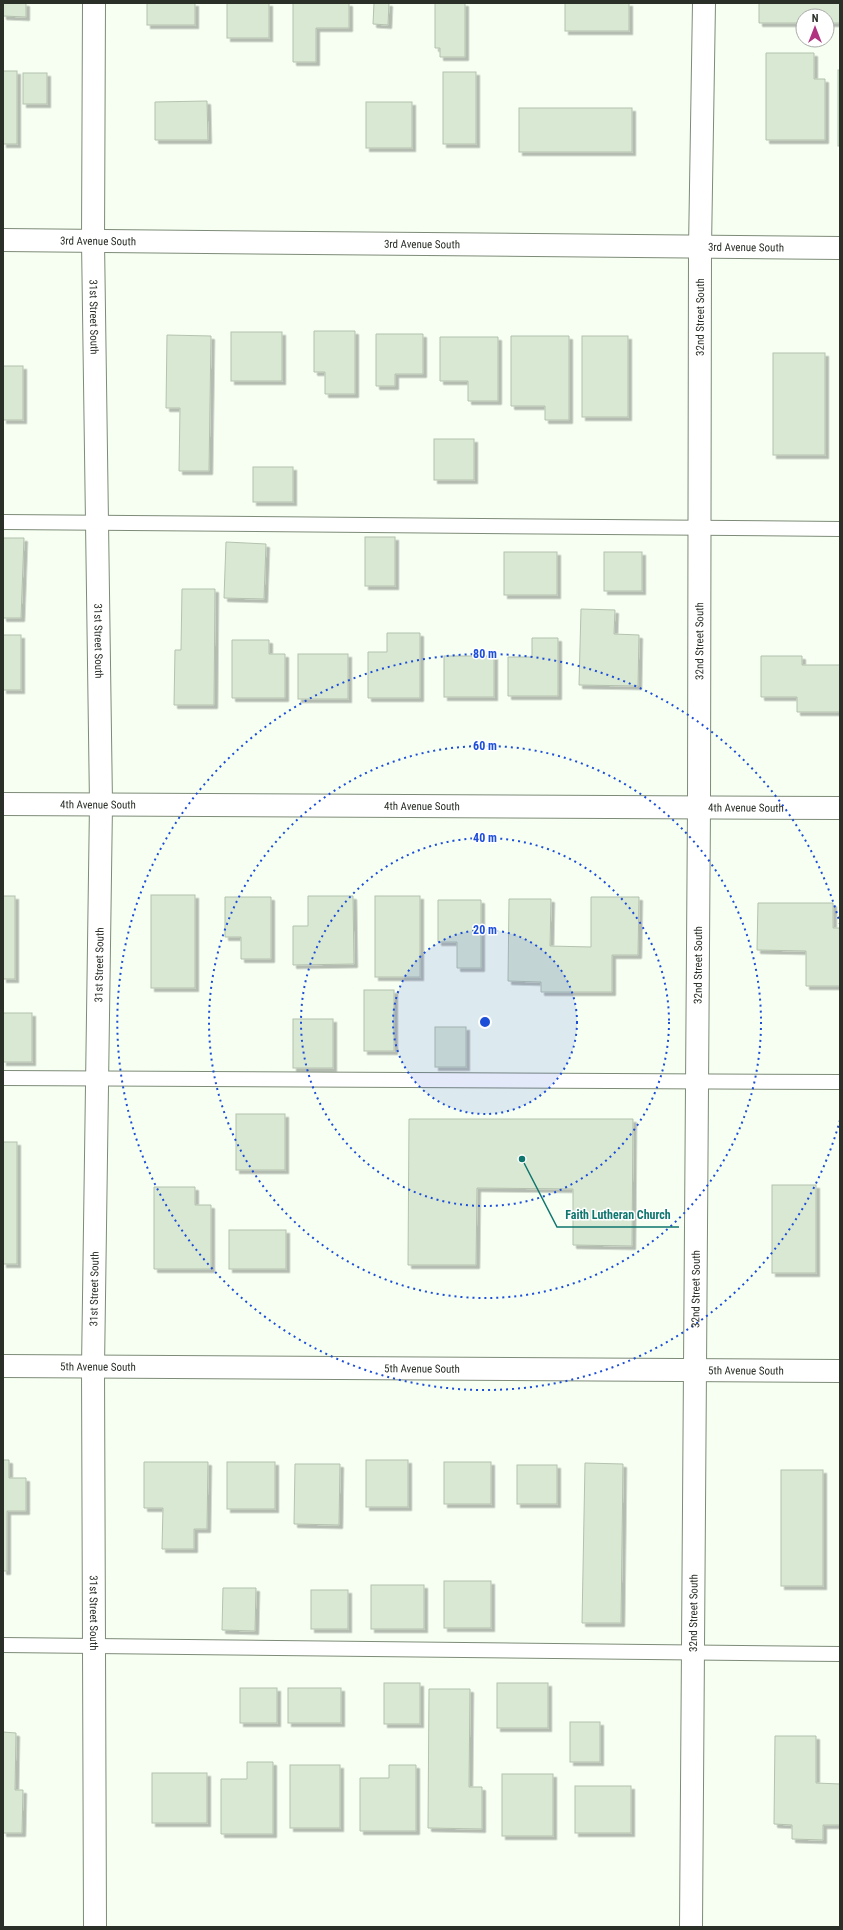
<svg xmlns="http://www.w3.org/2000/svg" width="843" height="1930" viewBox="0 0 843 1930" font-family="'Roboto Condensed',sans-serif">
<style>
.building{fill:#d9e8d3;stroke:#b4c2ae;filter:url(#shadow)}
.lines{fill:none;stroke-linecap:round;stroke-linejoin:round}
.lane-casing{stroke:#7e8b78;stroke-width:16}
.street-casing{stroke:#7e8b78;stroke-width:24}
.lane{stroke:#fff;stroke-width:14}
.street{stroke:#fff;stroke-width:22}
.ring{fill:none;stroke:#1d4ed8;stroke-width:2;stroke-dasharray:2 4}
.labels{text-anchor:middle;stroke-width:3;stroke-linejoin:round;paint-order:stroke}
.street-label{font-size:11px;fill:#2a2f27;stroke:#fff}
.centre{fill:#1d4ed8;stroke:#fff;stroke-width:2}
.ring-label{font-size:12px;text-anchor:middle;font-weight:bold;fill:#1d4ed8;stroke:#fff;stroke-width:3;stroke-linejoin:round;paint-order:stroke}
.leader{fill:none;stroke:#0f766e;stroke-width:1.5}
.callout-dot{fill:#0f766e;stroke:#fff;stroke-width:1.5}
.callout-label{font-size:12px;text-anchor:middle;font-weight:bold;fill:#0f766e;stroke:#fff;stroke-width:3;stroke-linejoin:round;paint-order:stroke}
</style>
<defs>
<filter id="shadow"><feDropShadow dx="3.5" dy="3.5" stdDeviation="0" flood-color="#0004"/></filter>
</defs>
<rect width="100%" height="100%" fill="#f6fff2"/>
<g class="building">
<polygon points="3,3 26,3 26,17 3,16"/>
<rect x="147" y="3" width="48" height="22"/>
<rect x="227" y="3" width="42" height="35"/>
<polygon points="293,3 349,3 349,28 316,28 316,62 293,62"/>
<polygon points="374,3 389,3 388,25 373,24"/>
<polygon points="435,3 465,3 465,57 440,57 440,48 435,48"/>
<rect x="565" y="3" width="64" height="28"/>
<polygon points="759,3 840,3 840,23 827,23 827,16 803,16 803,23 759,23"/>
<polygon points="766,53 814,53 814,79 825,79 825,140 766,140"/>
<rect x="838" y="70" width="2" height="76"/>
<rect x="3" y="71" width="14" height="73"/>
<rect x="443" y="72" width="33" height="72"/>
<rect x="23" y="73" width="24" height="31"/>
<polygon points="207,101 208,140 155,140 155,102"/>
<rect x="366" y="102" width="46" height="46"/>
<rect x="519" y="108" width="113" height="44"/>
<polygon points="314,331 355,331 355,394 325,394 325,372 314,372"/>
<rect x="231" y="332" width="51" height="49"/>
<polygon points="376,334 423,334 423,374 395,374 395,386 376,386"/>
<polygon points="167,335 211,336 209,471 179,471 180,408 166,408"/>
<polygon points="511,336 569,336 569,420 545,420 545,406 511,406"/>
<rect x="582" y="336" width="46" height="81"/>
<polygon points="440,337 498,337 498,401 468,401 468,381 440,381"/>
<rect x="773" y="353" width="52" height="102"/>
<rect x="3" y="366" width="20" height="54"/>
<rect x="434" y="439" width="40" height="41"/>
<rect x="253" y="467" width="40" height="35"/>
<rect x="365" y="537" width="30" height="49"/>
<polygon points="3,538 24,538 21,618 3,618"/>
<polygon points="226,542 266,544 264,599 224,598"/>
<rect x="504" y="552" width="53" height="43"/>
<rect x="604" y="552" width="38" height="39"/>
<polygon points="182,589 215,589 214,705 174,705 175,650 181,650"/>
<polygon points="581,609 615,610 614,634 639,635 638,686 579,685"/>
<polygon points="387,633 420,633 420,698 368,698 368,652 387,652"/>
<rect x="3" y="635" width="18" height="55"/>
<polygon points="532,638 558,638 558,696 508,696 508,657 532,657"/>
<polygon points="232,640 269,640 269,654 285,654 285,698 232,698"/>
<rect x="298" y="654" width="50" height="45"/>
<rect x="444" y="656" width="50" height="41"/>
<polygon points="761,656 802,656 802,665 840,665 840,712 797,712 797,697 761,697"/>
<rect x="151" y="895" width="44" height="93"/>
<rect x="3" y="896" width="12" height="83"/>
<polygon points="308,896 353,896 354,964 293,965 293,926 308,926"/>
<rect x="375" y="896" width="45" height="81"/>
<polygon points="225,897 271,897 271,959 241,959 241,937 225,937"/>
<polygon points="591,897 639,897 638,955 612,955 612,992 541,992 541,982 508,981 509,899 551,899 550,946 591,947"/>
<polygon points="438,900 481,900 481,968 457,968 457,942 438,942"/>
<polygon points="758,903 833,903 833,928 840,928 840,986 806,986 806,951 757,950"/>
<rect x="364" y="990" width="30" height="61"/>
<rect x="3" y="1013" width="29" height="49"/>
<rect x="293" y="1019" width="40" height="49"/>
<rect x="435" y="1027" width="31" height="40"/>
<rect x="236" y="1114" width="49" height="56"/>
<polygon points="409,1119 633,1119 632,1246 573,1245 573,1189 477,1188 476,1265 408,1265"/>
<rect x="3" y="1142" width="14" height="122"/>
<rect x="772" y="1185" width="44" height="88"/>
<polygon points="154,1187 195,1187 195,1205 211,1205 211,1269 154,1269"/>
<rect x="229" y="1230" width="57" height="39"/>
<polygon points="3,1460 9,1460 9,1478 26,1478 26,1511 7,1511 7,1571 3,1571"/>
<rect x="366" y="1460" width="42" height="47"/>
<polygon points="144,1462 208,1462 207,1529 194,1529 194,1549 162,1549 163,1508 144,1508"/>
<rect x="227" y="1462" width="48" height="47"/>
<rect x="444" y="1462" width="47" height="42"/>
<polygon points="585,1463 623,1464 621,1623 582,1623"/>
<polygon points="295,1464 340,1464 339,1525 294,1524"/>
<rect x="517" y="1465" width="40" height="39"/>
<rect x="781" y="1470" width="42" height="116"/>
<rect x="444" y="1581" width="47" height="47"/>
<rect x="371" y="1585" width="53" height="44"/>
<polygon points="223,1588 256,1588 255,1631 222,1630"/>
<rect x="311" y="1590" width="37" height="39"/>
<rect x="384" y="1683" width="36" height="41"/>
<rect x="497" y="1683" width="51" height="45"/>
<rect x="240" y="1688" width="37" height="35"/>
<rect x="288" y="1688" width="53" height="35"/>
<polygon points="429,1689 470,1689 469,1787 482,1787 482,1829 428,1828"/>
<rect x="570" y="1722" width="30" height="40"/>
<polygon points="3,1732 16,1733 15,1790 23,1790 22,1833 3,1833"/>
<polygon points="775,1736 816,1736 816,1783 840,1784 840,1825 823,1825 823,1840 792,1839 792,1825 774,1824"/>
<polygon points="247,1762 273,1762 273,1834 221,1834 221,1779 247,1779"/>
<rect x="290" y="1765" width="50" height="63"/>
<polygon points="389,1765 416,1765 416,1831 360,1831 360,1778 389,1778"/>
<rect x="152" y="1773" width="55" height="50"/>
<rect x="502" y="1774" width="51" height="62"/>
<rect x="575" y="1786" width="56" height="47"/>
</g>
<g class="lines">
<defs>
<g id="lane">
<polyline points="3,522 840,529"/>
<polyline points="3,1078 840,1082"/>
<polyline points="3,1645 840,1654"/>
</g>
<g id="street">
<path id="s1" d="M94 3 93 241 101 804 93 1368 95 1927"/>
<path id="s2" d="M3 240 840 248"/>
<path id="s3" d="M3 804 840 808"/>
<path id="s4" d="M3 1366 840 1371"/>
<path id="s5" d="M691 1927 699 807 700 248 704 3"/>
</g>
</defs>
<use href="#lane" class="lane-casing"/>
<use href="#street" class="street-casing"/>
<use href="#lane" class="lane"/>
<use href="#street" class="street"/>
</g>
<circle cx="485" cy="1022" r="92" fill="#1d4ed8" fill-opacity=".12"/>
<g class="ring">
<circle cx="485" cy="1022" r="92"/>
<circle cx="485" cy="1022" r="184"/>
<circle cx="485" cy="1022" r="276"/>
<path d="M840 1120A368 368 0 1 1 840 924"/>
</g>
<g class="labels">
<g class="street-label">
<text dy="4" stroke="none"><textPath href="#s2" startOffset="95">3rd Avenue South</textPath></text>
<text dy="4" stroke="none"><textPath href="#s2" startOffset="419">3rd Avenue South</textPath></text>
<text dy="4" stroke="none"><textPath href="#s2" startOffset="743">3rd Avenue South</textPath></text>
<text dy="4" stroke="none"><textPath href="#s1" startOffset="314">31st Street South</textPath></text>
<text dy="4" stroke="none"><textPath href="#s5" startOffset="1610">32nd Street South</textPath></text>
<text dy="4" stroke="none"><textPath href="#s1" startOffset="638">31st Street South</textPath></text>
<text dy="4" stroke="none"><textPath href="#s5" startOffset="1286">32nd Street South</textPath></text>
<text dy="4" stroke="none"><textPath href="#s3" startOffset="95">4th Avenue South</textPath></text>
<text dy="4" stroke="none"><textPath href="#s3" startOffset="419">4th Avenue South</textPath></text>
<text dy="4" stroke="none"><textPath href="#s3" startOffset="743">4th Avenue South</textPath></text>
<text transform="translate(99 965) rotate(-89)" y="4">31st Street South</text>
<text dy="4" stroke="none"><textPath href="#s5" startOffset="962">32nd Street South</textPath></text>
<text transform="translate(94 1289) rotate(-89)" y="4">31st Street South</text>
<text dy="4" stroke="none"><textPath href="#s5" startOffset="638">32nd Street South</textPath></text>
<text dy="4" stroke="none"><textPath href="#s4" startOffset="95">5th Avenue South</textPath></text>
<text dy="4" stroke="none"><textPath href="#s4" startOffset="419">5th Avenue South</textPath></text>
<text dy="4" stroke="none"><textPath href="#s4" startOffset="743">5th Avenue South</textPath></text>
<text dy="4" stroke="none"><textPath href="#s1" startOffset="1610">31st Street South</textPath></text>
<text dy="4" stroke="none"><textPath href="#s5" startOffset="314">32nd Street South</textPath></text>
</g>
</g>
<circle cx="485" cy="1022" r="6" class="centre"/>
<g class="ring-label">
<text x="485" y="658">80 m</text>
<text x="485" y="750">60 m</text>
<text x="485" y="842">40 m</text>
<text x="485" y="934">20 m</text>
</g>
<path class="leader" d="M522 1159L557 1227H679"/>
<circle class="callout-dot" cx="522" cy="1159" r="4"/>
<g class="callout-label">
<text x="618" y="1219">Faith Lutheran Church</text>
</g>
<rect width="843" height="1930" fill="none" stroke="#2a2f27" stroke-width="8"/>
<g transform="translate(815 28)"><circle r="19" fill="#ffffff" stroke="#aaaca9"/>
<path d="M0-3L7 15L0 10L-7 15Z" fill="#b03281"/>
<text y="-6" font-size="11" font-weight="bold" text-anchor="middle" fill="#2a2f27">N</text>
</g>
</svg>
